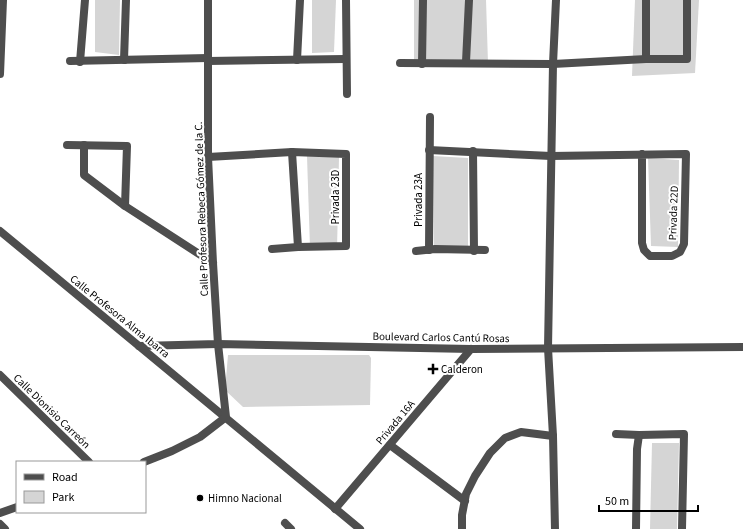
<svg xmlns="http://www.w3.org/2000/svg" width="743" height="529" viewBox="0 0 743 529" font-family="'Source Sans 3',sans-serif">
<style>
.green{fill:#d5d5d5}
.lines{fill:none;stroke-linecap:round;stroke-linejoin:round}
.minor{stroke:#4e4e4e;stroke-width:8}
.tertiary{stroke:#4e4e4e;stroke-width:8}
.poi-dot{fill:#000;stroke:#fff;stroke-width:1.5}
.labels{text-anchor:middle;stroke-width:4;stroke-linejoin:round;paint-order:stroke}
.street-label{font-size:11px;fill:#000;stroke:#fff}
.poi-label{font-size:11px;fill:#000;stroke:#fff;text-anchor:start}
</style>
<rect width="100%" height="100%" fill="#fff"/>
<g class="green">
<polygon points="95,0 120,0 119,55 95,52"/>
<polygon points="312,0 336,0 334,52 312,53"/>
<polygon points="414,0 486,0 488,63 414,63"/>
<polygon points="635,0 699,0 695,73 632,76"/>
<polygon points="307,156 339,157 337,250 310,248"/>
<polygon points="433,156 468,158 468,249 434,249"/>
<polygon points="648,158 679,160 678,247 651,246"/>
<polygon points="228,355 369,355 371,358 370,405 243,407 225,390"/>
<polygon points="652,443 679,443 677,529 650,529"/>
</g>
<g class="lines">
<g class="minor">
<polyline points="346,0 347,94"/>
<polyline points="646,59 646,0"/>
<polyline points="124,60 126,0"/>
<polyline points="297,60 300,0"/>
<polyline points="70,61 208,58"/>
<polyline points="208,61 345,59"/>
<polyline points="80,62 85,0"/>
<polyline points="466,62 469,0"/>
<polyline points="400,63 553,64 646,59 687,59 687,0"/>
<polyline points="422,64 423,0"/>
<polyline points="0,74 3,0"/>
<polyline points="67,145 127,146 125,206"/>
<polyline points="84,145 84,175 125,206 213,263"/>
<polyline points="429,150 551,156 686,154 684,244 680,252 672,256 650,256 644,250 642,243 642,154"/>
<polyline points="473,151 474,251"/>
<polyline points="292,152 298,247"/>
<polyline points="208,157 292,152 346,154 346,246 298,247 272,249"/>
<polyline points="0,231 360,529"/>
<polyline points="429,250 430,117"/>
<polyline points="416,251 435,249 485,250"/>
<polyline points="139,346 218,344 213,263 208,157 208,0"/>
<polyline points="0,375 89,462"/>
<polyline points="616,434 639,435 684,434 682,529"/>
<polyline points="390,445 465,501"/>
<polyline points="335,509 471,349"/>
<polyline points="285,523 291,529"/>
<polyline points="0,524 5,529"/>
<polyline points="462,529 462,515 466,494 475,476 490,453 505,438 521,432 553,436"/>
<polyline points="555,529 553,436 548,348 553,64 556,0"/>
<polyline points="636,529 637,449 639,435"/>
</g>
<g class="tertiary">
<polyline points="144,462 172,451 200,437 226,417 218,344 471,349 743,347"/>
<polyline points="0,513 17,507"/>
</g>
</g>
<g class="poi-dot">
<path d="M431 363h4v4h4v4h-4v4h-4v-4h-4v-4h4z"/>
<circle cx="200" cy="498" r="4"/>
</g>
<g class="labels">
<g class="street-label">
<text transform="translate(335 197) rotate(-90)" y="4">Privada 23D</text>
<text transform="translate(418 200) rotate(-90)" y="4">Privada 23A</text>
<text transform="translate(201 209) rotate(-92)" y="4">Calle Profesora Rebeca Gómez de la C.</text>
<text transform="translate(673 213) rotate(-88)" y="4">Privada 22D</text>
<text transform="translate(120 316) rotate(39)" y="4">Calle Profesora Alma Ibarra</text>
<text transform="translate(441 337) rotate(1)" y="4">Boulevard Carlos Cantú Rosas</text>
<text transform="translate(52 411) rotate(44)" y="4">Calle Dionisio Carreón</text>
<text transform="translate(395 422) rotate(-50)" y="4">Privada 16A</text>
</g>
<g class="poi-label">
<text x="441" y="373">Calderon</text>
<text x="208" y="502">Himno Nacional</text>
</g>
</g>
<rect x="16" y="461" width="130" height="52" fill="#ffffff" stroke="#999999"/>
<rect x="24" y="474" width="20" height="6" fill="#4e4e4e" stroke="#999999"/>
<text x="52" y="481" font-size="12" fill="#000000">Road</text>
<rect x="24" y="491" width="20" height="12" fill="#d5d5d5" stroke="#999999"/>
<text x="52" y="501" font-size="12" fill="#000000">Park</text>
<path d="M599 505v6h99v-6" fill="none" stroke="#000000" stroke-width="2"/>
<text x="605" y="505" font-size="12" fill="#000000" stroke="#ffffff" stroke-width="3" paint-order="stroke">50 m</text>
</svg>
